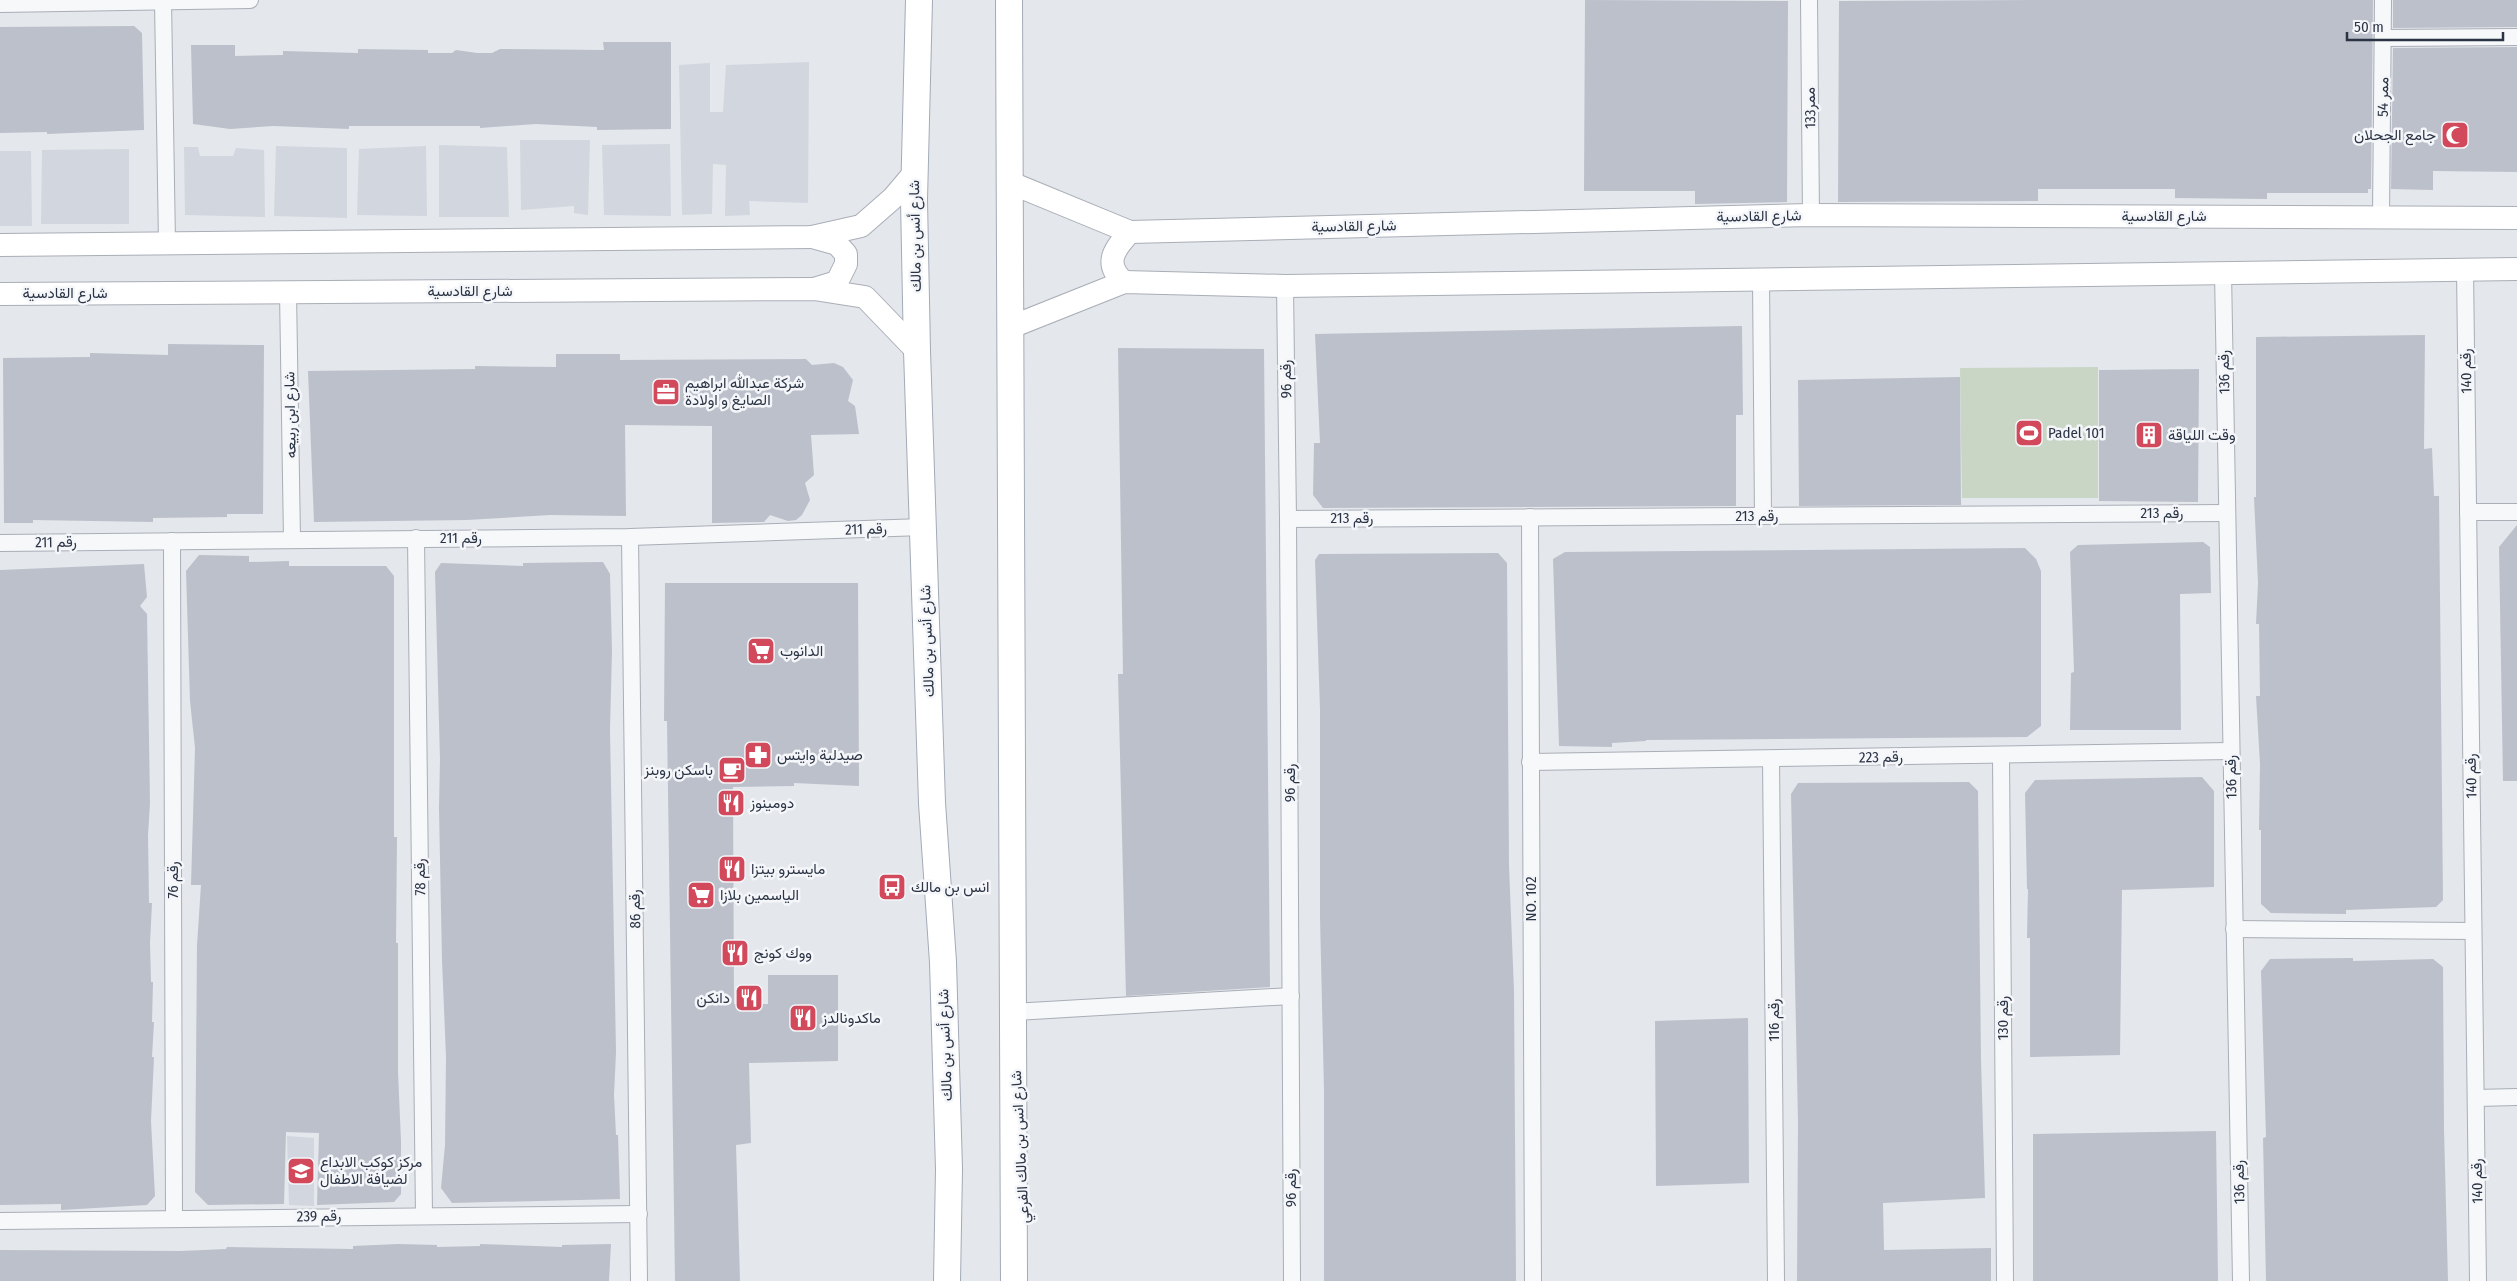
<svg xmlns="http://www.w3.org/2000/svg" width="2517" height="1281" viewBox="0 0 2517 1281" font-family="'Fira Sans Condensed',Vazirmatn,sans-serif">
<style>
.built{fill:#d2d6de}
.green{fill:#c9d6c5}
.building{fill:#bbc0ca}
.lines{fill:none;stroke-linecap:round;stroke-linejoin:round}
.street-casing{stroke:#a9aeb7;stroke-width:18}
.secondary-casing{stroke:#a9aeb7;stroke-width:24}
.primary-casing{stroke:#a3abb8;stroke-width:28}
.street{stroke:#f7f8fa;stroke-width:16}
.secondary{stroke:#fff;stroke-width:22}
.primary{stroke:#fff;stroke-width:26}
.labels{text-anchor:middle;stroke-width:5;stroke-linejoin:round;paint-order:stroke}
.street-label{font-size:15px;fill:#2b3445;stroke:#f4f6f9}
.poi-label{font-size:15px;fill:#2b3445;stroke:#f4f6f9;text-anchor:start}
</style>
<rect width="100%" height="100%" fill="#e4e7ec"/>
<g class="built">
<polygon points="809,62 808,203 749,201 750,215 725,216 726,165 713,164 712,214 682,215 679,65 710,63 710,112 723,112 726,65"/>
<polygon points="520,140 590,140 588,215 574,213 574,206 521,210"/>
<polygon points="670,144 671,216 604,215 602,145"/>
<polygon points="439,145 507,147 509,217 439,217"/>
<polygon points="276,146 347,148 347,218 274,216"/>
<polygon points="426,146 427,216 357,215 359,149"/>
<polygon points="184,147 198,147 200,156 233,156 236,148 264,150 265,217 185,215"/>
<polygon points="129,149 129,224 41,224 42,150"/>
<polygon points="0,151 31,151 32,226 0,226"/>
<polygon points="287,1136 314,1138 314,1206 289,1205"/>
</g>
<polygon class="green" points="2098,367 2098,498 1962,498 1960,368"/>
<g class="building">
<polygon points="1585,0 1788,1 1787,202 1695,204 1695,191 1584,191"/>
<polygon points="2039,0 2373,0 2371,189 2368,189 2368,193 2267,193 2267,199 2175,198 2175,189 2038,189 2038,201 1838,202 1839,1"/>
<polygon points="2393,0 2517,0 2517,27 2393,28"/>
<polygon points="134,26 142,33 144,130 47,134 47,132 0,133 0,27"/>
<polygon points="603,42 671,42 671,129 597,130 597,127 536,124 480,128 480,126 349,126 349,129 273,126 230,129 193,124 191,45 235,45 235,56 283,55 283,51 358,53 358,49 428,50 428,53 452,53 456,50 477,53 492,53 500,49 604,50"/>
<polygon points="2517,47 2517,172 2433,171 2433,190 2391,189 2393,48"/>
<polygon points="1742,326 1743,415 1736,415 1736,506 1323,508 1313,495 1314,443 1320,443 1315,334"/>
<polygon points="2425,335 2424,449 2432,448 2434,496 2439,496 2443,900 2436,907 2346,910 2346,914 2271,913 2261,904 2261,830 2259,830 2260,764 2256,696 2260,696 2259,624 2256,624 2258,583 2254,497 2256,497 2256,337"/>
<polygon points="168,344 264,345 263,514 227,514 227,517 153,518 153,522 33,520 33,523 4,523 3,358 90,357 90,353 168,355"/>
<polygon points="1118,348 1264,349 1270,987 1126,996 1118,674 1123,674"/>
<polygon points="556,354 620,354 620,360 806,359 812,365 834,363 843,367 853,380 848,401 855,406 859,434 811,435 814,475 805,483 810,500 802,515 796,520 788,521 770,515 764,522 712,523 712,426 625,425 626,516 550,515 467,520 314,522 308,371 475,369 475,366 556,367"/>
<polygon points="2199,369 2198,502 2099,501 2099,370"/>
<polygon points="1960,377 1961,505 1799,506 1798,380"/>
<polygon points="2517,525 2517,781 2503,781 2499,547"/>
<polygon points="2203,542 2210,547 2211,593 2180,594 2181,730 2070,730 2071,673 2074,672 2070,552 2078,545"/>
<polygon points="2025,548 2036,559 2041,571 2041,726 2027,737 1646,740 1646,741 1612,743 1612,747 1559,746 1553,559 1565,552"/>
<polygon points="1498,553 1507,563 1509,866 1514,991 1516,1281 1324,1281 1324,1090 1320,917 1320,709 1315,560 1319,554"/>
<polygon points="199,555 249,556 249,562 289,561 289,566 386,566 394,576 394,837 397,837 396,943 398,943 398,1072 401,1141 401,1194 394,1202 317,1205 319,1133 286,1132 284,1204 208,1205 195,1192 197,945 201,885 191,885 195,748 190,701 186,571"/>
<polygon points="603,562 610,574 612,651 610,730 616,1052 614,1095 616,1135 618,1135 620,1199 452,1203 441,1188 445,1145 446,1057 442,960 439,809 440,760 435,572 441,563 523,566 523,563"/>
<polygon points="144,564 147,597 140,606 147,614 150,803 148,835 149,903 152,903 150,943 151,982 153,982 152,1022 154,1022 152,1057 154,1057 151,1121 155,1196 147,1205 61,1210 61,1204 0,1205 0,570"/>
<polygon points="665,583 858,583 859,786 794,783 794,786 733,787 734,1004 768,1004 768,975 838,975 838,1061 749,1063 751,1143 736,1145 740,1281 675,1281 667,721 664,721"/>
<polygon points="2202,777 2214,791 2214,887 2122,890 2120,1055 2030,1057 2030,938 2027,938 2028,889 2027,889 2025,793 2035,780"/>
<polygon points="1969,782 1978,791 1981,1059 1985,1198 1883,1203 1884,1250 1991,1248 1991,1281 1797,1281 1798,1122 1791,794 1798,783"/>
<polygon points="2353,958 2353,961 2433,959 2443,967 2444,1130 2448,1281 2266,1281 2263,1138 2266,1137 2261,971 2270,959"/>
<polygon points="1748,1018 1749,1183 1656,1186 1655,1021"/>
<polygon points="2216,1131 2218,1281 2033,1281 2033,1134"/>
<polygon points="398,1244 437,1245 437,1247 480,1246 480,1244 562,1247 562,1245 611,1244 609,1281 0,1281 0,1250 181,1251 226,1249 227,1247 353,1249 353,1246"/>
</g>
<g class="lines">
<defs>
<g id="street">
<polyline points="1809,0 1811,215"/>
<polyline points="163,1 167,243"/>
<polyline points="0,4 250,0"/>
<polyline points="2384,38 2517,37"/>
<polyline points="2381,215 2383,0"/>
<polyline points="2465,270 2478,1281"/>
<polyline points="2223,272 2241,1281"/>
<polyline points="1761,279 1763,516"/>
<polyline points="1285,286 1288,519 1292,1281"/>
<polyline points="288,292 292,539"/>
<polyline points="2468,512 2517,512"/>
<polyline points="1530,517 1533,1281"/>
<polyline points="1288,519 2226,513"/>
<polyline points="630,537 639,1281"/>
<polyline points="416,538 424,1215"/>
<polyline points="172,541 174,1218"/>
<polyline points="0,543 630,537 923,527"/>
<polyline points="2001,755 2005,1281"/>
<polyline points="1771,759 1776,1281"/>
<polyline points="1530,762 2231,751"/>
<polyline points="2234,929 2473,931"/>
<polyline points="1014,1012 1291,996"/>
<polyline points="2476,1098 2517,1097"/>
<polyline points="0,1221 639,1214"/>
</g>
<g id="secondary">
<polyline points="1011,183 1130,232 1811,215 2517,218"/>
<polyline points="812,237 837,244 846,254 846,264 837,282 814,289"/>
<polyline points="0,245 812,237 861,226 893,198 915,172"/>
<path d="M1124 282C1103 264 1114 249 1130 232"/>
<polyline points="0,294 814,289 865,297 917,351"/>
<polyline points="1011,327 1124,282 1285,286 2517,269"/>
</g>
<g id="primary">
<polyline points="919,0 914,200 917,351 932,803 943,962 949,1169 947,1281"/>
<polyline points="1009,0 1014,1281"/>
</g>
</defs>
<use href="#street" class="street-casing"/>
<use href="#secondary" class="secondary-casing"/>
<use href="#primary" class="primary-casing"/>
<use href="#street" class="street"/>
<use href="#secondary" class="secondary"/>
<use href="#primary" class="primary"/>
</g>
<defs>
<symbol id="mosque-square" viewBox="-11 -11 22 22"><rect x="-9" y="-9" width="18" height="18" rx="4" fill="#d1495b" stroke="#f4f6f9"/><path d="M3.5-4.9A6 6 0 1 0 3.5 4.9A5 5 0 1 1 3.5-4.9Z" fill="#fff"/></symbol>
<symbol id="office-square" viewBox="-11 -11 22 22"><rect x="-9" y="-9" width="18" height="18" rx="4" fill="#d1495b" stroke="#f4f6f9"/><path d="M-6-3h4V-5.5h4V-3h4V5H-6ZM-1-4.5V-3h2v-1.5ZM-6 0V1H6V0Z" fill="#fff"/></symbol>
<symbol id="stadium-square" viewBox="-11 -11 22 22"><rect x="-9" y="-9" width="18" height="18" rx="4" fill="#d1495b" stroke="#f4f6f9"/><path d="M0-5a6.5 5 0 1 0 0 10a6.5 5 0 1 0 0-10ZM-3.5-1.8h7v3.6h-7Z" fill="#fff"/></symbol>
<symbol id="building-square" viewBox="-11 -11 22 22"><rect x="-9" y="-9" width="18" height="18" rx="4" fill="#d1495b" stroke="#f4f6f9"/><path d="M-4-6H4V6H1V3H-1V6H-4ZM-2.5-4.3h1.7v1.8h-1.7ZM.8-4.3h1.7v1.8H.8ZM-2.5-1h1.7V.8h-1.7ZM.8-1h1.7V.8H.8Z" fill="#fff"/></symbol>
<symbol id="supermarket-square" viewBox="-11 -11 22 22"><rect x="-9" y="-9" width="18" height="18" rx="4" fill="#d1495b" stroke="#f4f6f9"/><path d="M-6-5.5h2.5l.6 2H6L4.5 2H-2.5L-4.4-4H-6ZM-1.5 3.2a1.3 1.3 0 1 0 .1 0ZM3 3.2a1.3 1.3 0 1 0 .1 0Z" fill="#fff"/></symbol>
<symbol id="pharmacy-square" viewBox="-11 -11 22 22"><rect x="-9" y="-9" width="18" height="18" rx="4" fill="#d1495b" stroke="#f4f6f9"/><path d="M-2-6h4v4h4v4h-4v4h-4v-4h-4v-4h4Z" fill="#fff"/></symbol>
<symbol id="cafe-square" viewBox="-11 -11 22 22"><rect x="-9" y="-9" width="18" height="18" rx="4" fill="#d1495b" stroke="#f4f6f9"/><path d="M-5.5-4.5H6V0H3Q3 3.5 0 3.5H-2.5Q-5.5 3.5-5.5 0ZM3-3.2v2h1.7v-2ZM-6 4.5H4V6H-6Z" fill="#fff"/></symbol>
<symbol id="restaurant-square" viewBox="-11 -11 22 22"><rect x="-9" y="-9" width="18" height="18" rx="4" fill="#d1495b" stroke="#f4f6f9"/><path d="M-5-6h1v4h1v-4h1v4h1v-4h1v5L-1.5 .5V6h-2V.5L-5-1ZM5-6V6H3V1.5H1.5Q1.5-4 5-6Z" fill="#fff"/></symbol>
<symbol id="bus-square" viewBox="-11 -11 22 22"><rect x="-9" y="-9" width="18" height="18" rx="4" fill="#d1495b" stroke="#f4f6f9"/><path d="M-5-6H5V4H4V6H2V4H-2V6H-4V4H-5ZM-3.5-4V0h7V-4ZM-3.5 1.2v1.5H-2V1.2ZM2 1.2v1.5H3.5V1.2Z" fill="#fff"/></symbol>
<symbol id="school-square" viewBox="-11 -11 22 22"><rect x="-9" y="-9" width="18" height="18" rx="4" fill="#d1495b" stroke="#f4f6f9"/><path d="M0-5L7-2L0 1L-7-2ZM-4 1L0 2.5L4 1V4Q0 6-4 4Z" fill="#fff"/></symbol>
</defs>
<g fill-rule="evenodd">
<use href="#mosque-square" x="2439" y="119" width="32" height="32"/>
<use href="#office-square" x="650" y="376" width="32" height="32"/>
<use href="#stadium-square" x="2013" y="417" width="32" height="32"/>
<use href="#building-square" x="2133" y="419" width="32" height="32"/>
<use href="#supermarket-square" x="745" y="635" width="32" height="32"/>
<use href="#pharmacy-square" x="742" y="739" width="32" height="32"/>
<use href="#cafe-square" x="716" y="754" width="32" height="32"/>
<use href="#restaurant-square" x="715" y="787" width="32" height="32"/>
<use href="#restaurant-square" x="716" y="853" width="32" height="32"/>
<use href="#bus-square" x="876" y="871" width="32" height="32"/>
<use href="#supermarket-square" x="685" y="879" width="32" height="32"/>
<use href="#restaurant-square" x="719" y="937" width="32" height="32"/>
<use href="#restaurant-square" x="733" y="982" width="32" height="32"/>
<use href="#restaurant-square" x="787" y="1002" width="32" height="32"/>
<use href="#school-square" x="285" y="1155" width="32" height="32"/>
</g>
<g class="labels">
<g class="street-label">
<text transform="translate(2383 97) rotate(-89)" y="5">ممر 54</text>
<text transform="translate(1810 108) rotate(-91)" y="5">ممر133</text>
<text transform="translate(1759 216) rotate(-1)" y="5">شارع القادسية</text>
<text x="2164" y="221">شارع القادسية</text>
<text transform="translate(1354 226) rotate(-1)" y="5">شارع القادسية</text>
<text transform="translate(915 236) rotate(-91)" y="5">شارع أنس بن مالك</text>
<text x="470" y="296">شارع القادسية</text>
<text x="65" y="298">شارع القادسية</text>
<text transform="translate(2466 371) rotate(-91)" y="5">رقم 140</text>
<text transform="translate(2224 372) rotate(-91)" y="5">رقم 136</text>
<text transform="translate(1286 379) rotate(-91)" y="5">رقم 96</text>
<text transform="translate(290 415) rotate(-91)" y="5">شارع ابن ربيعه</text>
<text x="2162" y="518">رقم 213</text>
<text x="1757" y="521">رقم 213</text>
<text x="1352" y="523">رقم 213</text>
<text transform="translate(866 529) rotate(-2)" y="5">رقم 211</text>
<text x="461" y="543">رقم 211</text>
<text transform="translate(56 542) rotate(-1)" y="5">رقم 211</text>
<text transform="translate(927 641) rotate(-92)" y="5">شارع أنس بن مالك</text>
<text transform="translate(1881 757) rotate(-1)" y="5">رقم 223</text>
<text transform="translate(2471 776) rotate(-91)" y="5">رقم 140</text>
<text transform="translate(2231 777) rotate(-91)" y="5">رقم 136</text>
<text transform="translate(1290 783) rotate(-90)" y="5">رقم 96</text>
<text transform="translate(420 877) rotate(-91)" y="5">رقم 78</text>
<text transform="translate(173 880) rotate(-90)" y="5">رقم 76</text>
<text transform="translate(1531 899) rotate(-90)" y="5">NO. 102</text>
<text transform="translate(635 909) rotate(-91)" y="5">رقم 86</text>
<text transform="translate(2003 1018) rotate(-90)" y="5">رقم 130</text>
<text transform="translate(1774 1020) rotate(-90)" y="5">رقم 116</text>
<text transform="translate(945 1045) rotate(-92)" y="5">شارع أنس بن مالك</text>
<text transform="translate(1020 1147) rotate(-93)" y="5">شارع انس بن مالك الفرعي</text>
<text transform="translate(2477 1181) rotate(-91)" y="5">رقم 140</text>
<text transform="translate(2239 1182) rotate(-91)" y="5">رقم 136</text>
<text transform="translate(1291 1188) rotate(-90)" y="5">رقم 96</text>
<text transform="translate(319 1216) rotate(-1)" y="5">رقم 239</text>
</g>
<g class="poi-label">
<text x="2436" y="140" text-anchor="end">جامع الجحلان</text>
<text x="685" y="388">شركة عبدالله ابراهيم<tspan x="685" dy="17">الصايغ و اولادة</tspan></text>
<text x="2048" y="438">Padel 101</text>
<text x="2168" y="440">وقت اللياقة</text>
<text x="780" y="656">الدانوب</text>
<text x="777" y="760">صيدلية وايتس</text>
<text x="713" y="775" text-anchor="end">باسكن روبنز</text>
<text x="750" y="808">دومينوز</text>
<text x="751" y="874">مايسترو بيتزا</text>
<text x="911" y="892">انس بن مالك</text>
<text x="720" y="900">الياسمين بلازا</text>
<text x="754" y="958">ووك كونج</text>
<text x="730" y="1003" text-anchor="end">دانكن</text>
<text x="822" y="1023">ماكدونالدز</text>
<text x="320" y="1167">مركز كوكب الابداع<tspan x="320" dy="17">لضيافة الاطفال</tspan></text>
</g>
</g>
<path d="M2347 32v8h156v-8" fill="none" stroke="#2b3445" stroke-width="2.5"/>
<text x="2354" y="32" font-size="15" fill="#2b3445" stroke="#f4f6f9" stroke-width="4" paint-order="stroke">50 m</text>
</svg>
